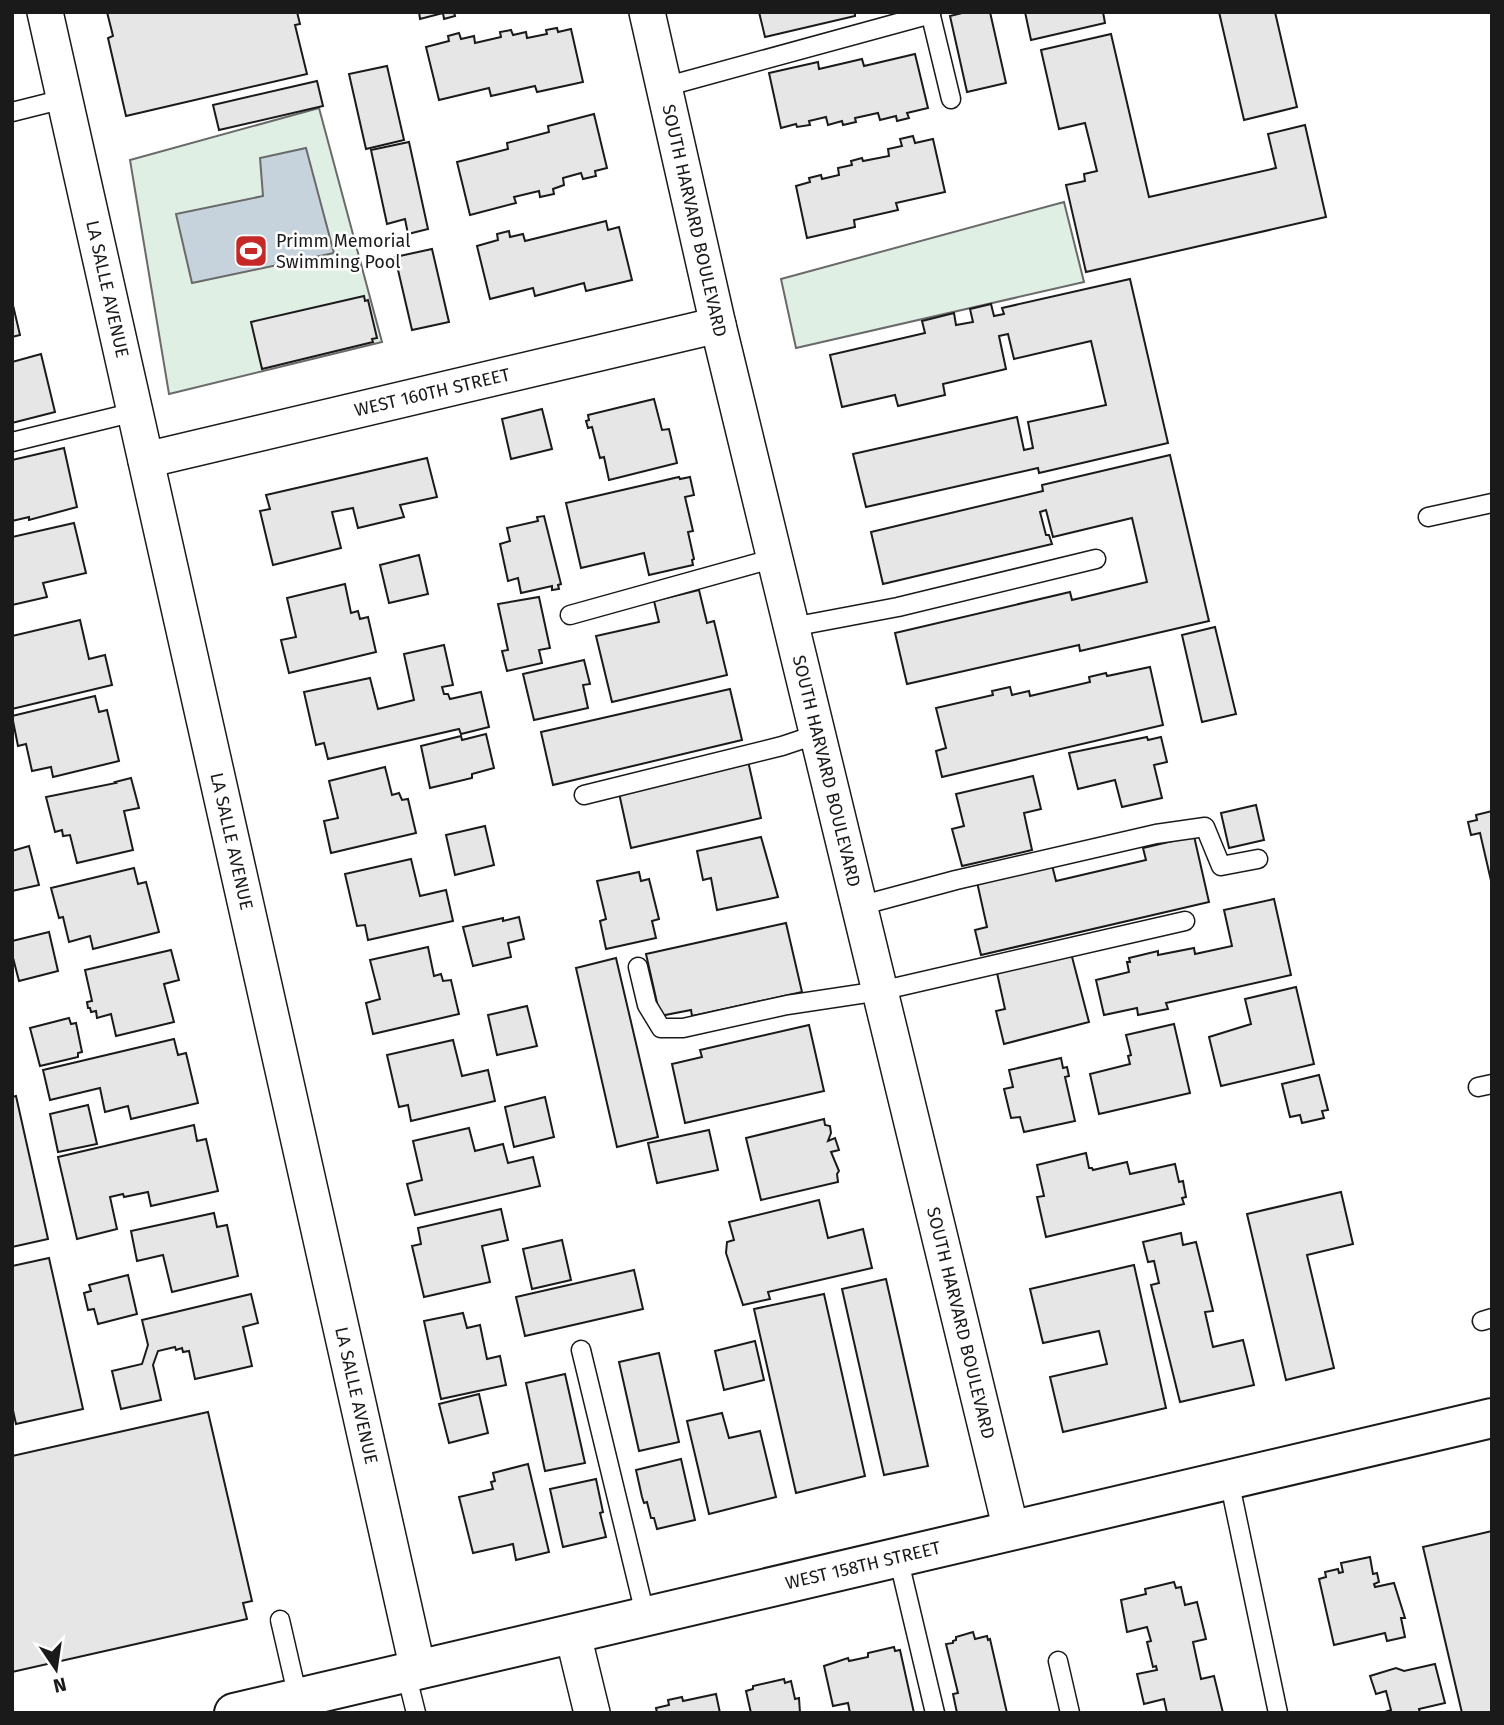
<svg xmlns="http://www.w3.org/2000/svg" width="1504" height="1725" viewBox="0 0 1504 1725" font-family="'Fira Sans',sans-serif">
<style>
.green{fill:#e0efe3;stroke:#6a6a6a;stroke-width:2}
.water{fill:#c6d2dc;stroke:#6a6a6a;stroke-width:2}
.building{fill:#e6e6e6;stroke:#1a1a1a;stroke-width:2}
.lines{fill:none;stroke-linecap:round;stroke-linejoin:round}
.lane-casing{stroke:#1a1a1a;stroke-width:21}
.street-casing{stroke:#1a1a1a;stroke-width:38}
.secondary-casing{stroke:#1a1a1a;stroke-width:42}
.lane{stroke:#fff;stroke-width:18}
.street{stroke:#fff;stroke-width:35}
.secondary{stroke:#fff;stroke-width:38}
.labels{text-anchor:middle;stroke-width:5;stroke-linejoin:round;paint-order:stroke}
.street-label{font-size:18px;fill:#1a1a1a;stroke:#fff}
.poi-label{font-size:18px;fill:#1a1a1a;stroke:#fff;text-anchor:start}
</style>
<rect width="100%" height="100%" fill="#fff"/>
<g class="green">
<polygon points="319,108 382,342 169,394 130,160"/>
<polygon points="1064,202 1084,282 796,348 781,279"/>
</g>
<polygon class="water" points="306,148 334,253 192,283 176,214 263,196 260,158"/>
<g class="building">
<polygon points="107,12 297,12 300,24 295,25 307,74 126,116 108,38 113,36"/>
<polygon points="419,12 454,12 455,16 444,19 443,13 420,19"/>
<polygon points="759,12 855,12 855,16 765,37"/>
<polygon points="966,12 990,12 1006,83 967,92 950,16"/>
<polygon points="1025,12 1103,12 1105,23 1031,40"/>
<polygon points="1219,12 1275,12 1297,107 1244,120"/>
<polygon points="557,28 558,32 571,29 583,82 537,92 535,86 491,96 489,88 439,100 426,47 449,41 448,36 459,33 461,39 474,36 475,43 501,37 500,32 511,30 513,35 526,32 527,38 547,34 546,30"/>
<polygon points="1111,34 1149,197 1276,168 1268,134 1305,125 1326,217 1086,272 1066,185 1085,181 1084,174 1097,171 1085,123 1059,129 1041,50"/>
<polygon points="915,54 928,108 907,113 909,118 897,121 896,116 880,120 878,113 855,118 856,122 843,125 842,121 828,125 826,117 809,121 810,125 797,127 796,124 781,128 769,73 818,62 819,69 862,59 864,66"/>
<polygon points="387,66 404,140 366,149 349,74"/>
<polygon points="317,81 323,106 219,130 213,105"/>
<polygon points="594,114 607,168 595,171 596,176 583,179 581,173 563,178 564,185 553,189 554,194 540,197 539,191 514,197 516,203 470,215 457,162 508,149 507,143 549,132 548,126"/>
<polygon points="913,136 915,143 933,139 945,192 896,203 898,210 854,220 855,227 807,238 796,186 810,182 809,178 821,175 822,179 839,175 838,168 852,165 851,161 862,158 863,161 889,156 888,149 902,146 900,139"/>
<polygon points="409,142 428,229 408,234 405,219 387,224 371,150"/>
<polygon points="606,221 608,230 619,227 632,280 586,291 584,283 535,296 533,288 490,299 477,246 498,240 497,234 509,231 510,237 523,234 525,241"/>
<polygon points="432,249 449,322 412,330 395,257"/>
<polygon points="1130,279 1168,443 1039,473 1038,468 866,507 853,454 1017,417 1024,450 1033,448 1028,422 1106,405 1091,341 1014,359 1008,334 999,336 1006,369 943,384 945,395 898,406 895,395 842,407 830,355 925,333 922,321 954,313 956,325 973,322 970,309 991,304 994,316 1004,314 1002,308"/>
<polygon points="364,296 365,301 368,300 377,338 372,339 373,342 262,369 251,322"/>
<polygon points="12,301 20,335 12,337"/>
<polygon points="41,354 55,412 12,423 12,362"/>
<polygon points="654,399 662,430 669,429 677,463 609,480 604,457 600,458 592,427 588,428 586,421 589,420 588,415"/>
<polygon points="542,409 552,449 511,459 502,419"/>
<polygon points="64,448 77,507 29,520 29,517 12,521 12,460"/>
<polygon points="1170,455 1209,621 1080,651 1079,645 907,684 895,633 1070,592 1072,600 1147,582 1132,518 1053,537 1046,510 1040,512 1046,535 1049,535 1052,544 883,584 871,532 1043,491 1042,485"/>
<polygon points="427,458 437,497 400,505 404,517 358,528 353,508 332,512 341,548 273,565 260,511 270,509 266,495"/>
<polygon points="679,477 680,479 690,477 694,495 685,497 693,531 688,532 694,559 692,560 693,565 649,575 644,553 581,568 566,503"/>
<polygon points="544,516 561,584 558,585 559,589 552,590 552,586 521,593 518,578 508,581 500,544 510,541 507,528 538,521 537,517"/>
<polygon points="74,523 86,573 43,583 47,597 12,605 12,537"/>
<polygon points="419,555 428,594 389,603 380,565"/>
<polygon points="345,584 351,613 358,611 360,619 368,617 376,652 289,673 281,640 296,637 287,598"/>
<polygon points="699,590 707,623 714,621 727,675 612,702 596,636 659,622 654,601"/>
<polygon points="539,597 550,648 539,650 542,663 507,671 502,651 508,650 498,604"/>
<polygon points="80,620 89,659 105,655 112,685 12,709 12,636"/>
<polygon points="1215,627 1236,714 1202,722 1182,635"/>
<polygon points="444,645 453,685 442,687 444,694 448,694 450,699 481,692 489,727 461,734 459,729 328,759 324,743 316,745 304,692 370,678 378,709 414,700 404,654"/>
<polygon points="584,660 590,684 583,685 588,708 534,720 523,674"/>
<polygon points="1150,667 1163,725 942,777 936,751 946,748 936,708 993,695 992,691 1010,687 1012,695 1029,691 1030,696 1090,682 1089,677 1106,673 1107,676"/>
<polygon points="730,689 742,740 553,785 541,732"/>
<polygon points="95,696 99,712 107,710 119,761 53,777 51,767 32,771 26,744 18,746 12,716"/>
<polygon points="486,734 494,768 472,774 472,778 430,788 421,746 461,736 462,740"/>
<polygon points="1147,737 1148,740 1161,737 1167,762 1154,765 1162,798 1122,807 1115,780 1078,789 1069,753"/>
<polygon points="748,761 761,818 631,848 619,793"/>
<polygon points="385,767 392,795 399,793 402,800 408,799 416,833 331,853 324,821 338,818 329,781"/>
<polygon points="1033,776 1041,809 1024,813 1032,850 962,866 952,829 964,826 956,794"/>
<polygon points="131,778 139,808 124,811 133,850 77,863 70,835 63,836 62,830 55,832 46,797 116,783 115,782"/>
<polygon points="1256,805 1264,840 1229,848 1221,813"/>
<polygon points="1492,811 1492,885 1480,833 1471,835 1468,822 1477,820 1476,815"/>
<polygon points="485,826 494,865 455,875 446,835"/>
<polygon points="1194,836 1209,902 981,955 975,930 987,927 977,882 1052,865 1056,881 1146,860 1143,848"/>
<polygon points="761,837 778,897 717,910 711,878 703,880 697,851"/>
<polygon points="29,846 39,885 12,891 12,851"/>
<polygon points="411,859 420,896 446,890 453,921 368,940 365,925 357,926 345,874"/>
<polygon points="134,868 138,884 146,882 159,932 93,949 90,936 69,942 63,917 59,918 51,888"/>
<polygon points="639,872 641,881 649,879 659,919 652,921 656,938 606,949 600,921 606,919 597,881"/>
<polygon points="1274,899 1291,975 1166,1003 1168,1009 1138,1015 1137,1008 1104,1015 1096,980 1129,972 1127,962 1130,962 1129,958 1158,951 1158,955 1194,948 1195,954 1232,946 1224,910"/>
<polygon points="519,917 524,939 508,943 511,957 473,966 463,927 503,918 503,921"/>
<polygon points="786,923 802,992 692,1016 691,1010 660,1016 646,954"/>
<polygon points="49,932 58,971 19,981 12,954 12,941"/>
<polygon points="428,947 434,976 441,974 443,981 451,980 459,1014 373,1034 366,1003 380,999 370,960"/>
<polygon points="171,950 179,980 164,984 174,1022 116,1036 111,1014 97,1018 96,1011 91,1012 90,1008 88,1008 87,1002 92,1001 85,970"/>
<polygon points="1071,953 1089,1022 1004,1044 996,1011 1005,1009 997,973"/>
<polygon points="616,958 658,1137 617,1147 576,968"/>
<polygon points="1296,987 1314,1064 1221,1086 1209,1037 1251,1024 1245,999"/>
<polygon points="527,1006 537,1046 497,1055 488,1015"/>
<polygon points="69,1018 71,1024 76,1023 82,1052 78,1053 78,1057 40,1066 30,1028"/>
<polygon points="1174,1024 1190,1093 1099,1114 1090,1074 1130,1064 1128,1056 1131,1055 1126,1035"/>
<polygon points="809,1025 824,1091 685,1123 672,1064 702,1057 700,1050"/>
<polygon points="174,1039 178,1055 186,1053 198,1103 131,1119 128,1106 105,1112 100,1088 50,1100 43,1070"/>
<polygon points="453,1040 462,1076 488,1070 495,1101 411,1121 408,1105 399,1107 387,1055"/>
<polygon points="1061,1058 1063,1068 1067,1067 1069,1076 1065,1077 1075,1121 1024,1132 1020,1117 1011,1118 1004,1089 1013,1087 1009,1070"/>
<polygon points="1319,1075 1328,1110 1322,1111 1324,1118 1302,1123 1300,1115 1290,1117 1282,1084"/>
<polygon points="16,1096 48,1239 12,1247 12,1097"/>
<polygon points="545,1097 554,1137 514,1147 505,1107"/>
<polygon points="88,1105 97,1144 58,1152 50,1114"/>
<polygon points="824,1119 825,1125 830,1126 831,1133 828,1141 835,1138 839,1150 831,1152 839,1171 837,1174 838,1182 761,1200 746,1138"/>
<polygon points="194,1125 197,1141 206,1139 218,1191 151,1206 148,1192 124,1197 123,1194 110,1197 117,1229 77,1239 58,1157"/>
<polygon points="469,1128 475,1151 503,1144 508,1163 533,1157 540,1186 415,1215 407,1184 422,1180 413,1141"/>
<polygon points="709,1130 718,1170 657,1183 648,1143"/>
<polygon points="1086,1153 1089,1168 1092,1168 1093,1170 1127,1162 1130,1174 1175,1164 1179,1182 1183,1181 1186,1197 1182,1198 1184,1204 1046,1237 1037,1197 1044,1196 1037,1165"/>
<polygon points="1341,1192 1353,1244 1307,1255 1334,1368 1286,1380 1247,1214"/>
<polygon points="819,1200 828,1238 863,1229 872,1268 768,1292 770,1299 743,1305 726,1253 727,1242 734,1240 729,1222"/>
<polygon points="501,1209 508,1240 482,1246 490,1282 424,1297 412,1246 421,1244 418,1228"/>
<polygon points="214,1213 217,1227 227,1225 238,1276 172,1292 163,1255 137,1261 131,1231"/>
<polygon points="1181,1233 1183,1245 1196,1242 1213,1311 1205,1312 1213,1347 1243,1340 1254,1385 1180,1402 1151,1285 1159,1283 1154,1261 1148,1262 1143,1242"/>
<polygon points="562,1240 571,1280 532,1289 523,1249"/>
<polygon points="49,1258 83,1409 16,1424 12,1406 12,1266"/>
<polygon points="1134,1265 1166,1408 1063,1432 1050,1377 1107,1364 1099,1331 1043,1343 1030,1289"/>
<polygon points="634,1270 643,1309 525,1336 516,1297"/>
<polygon points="128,1275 137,1314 98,1324 94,1309 88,1310 84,1293 91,1291 89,1285"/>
<polygon points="886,1279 928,1466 884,1475 842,1289"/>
<polygon points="251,1294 258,1323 243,1327 252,1366 195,1379 189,1351 183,1352 182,1348 176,1350 175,1347 158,1351 153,1365 161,1400 121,1409 112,1371 142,1364 148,1345 142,1320"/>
<polygon points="824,1294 865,1476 796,1493 754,1309"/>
<polygon points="463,1313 467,1328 480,1325 487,1359 500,1356 506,1385 441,1399 424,1321"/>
<polygon points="755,1341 764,1380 724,1390 715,1351"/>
<polygon points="659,1353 679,1442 639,1451 619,1362"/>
<polygon points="565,1374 585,1463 545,1471 526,1383"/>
<polygon points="479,1394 488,1433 449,1443 439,1404"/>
<polygon points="208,1412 252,1601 243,1603 247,1619 12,1672 12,1456"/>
<polygon points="722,1413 729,1438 760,1431 776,1497 709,1514 687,1421"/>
<polygon points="681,1459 695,1520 657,1529 654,1518 651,1518 647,1502 644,1503 642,1497 636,1470"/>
<polygon points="528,1464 549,1552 516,1560 513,1544 473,1553 459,1497 493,1489 491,1482 495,1481 493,1473"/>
<polygon points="596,1479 603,1512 600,1513 606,1537 563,1547 550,1489"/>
<polygon points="1492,1531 1492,1713 1462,1713 1423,1547"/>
<polygon points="1370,1557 1373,1574 1377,1573 1379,1582 1374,1584 1375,1587 1394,1583 1405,1618 1401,1618 1405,1637 1387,1641 1385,1633 1334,1645 1319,1579 1326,1577 1325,1572 1338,1569 1339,1573 1343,1572 1341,1563"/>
<polygon points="1174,1582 1176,1588 1181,1587 1185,1605 1197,1602 1206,1639 1193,1642 1201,1679 1214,1676 1223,1713 1167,1713 1164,1699 1144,1704 1137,1674 1157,1670 1156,1666 1153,1667 1147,1642 1151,1641 1147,1627 1127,1632 1121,1600 1146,1594 1145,1589"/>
<polygon points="973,1632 975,1639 987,1636 988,1640 990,1639 1007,1713 957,1713 953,1694 958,1693 946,1644 953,1643 953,1641 956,1640 956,1637"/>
<polygon points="894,1647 895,1651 900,1650 914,1713 850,1713 848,1703 833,1706 824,1666 848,1658 849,1661 868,1657 868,1653"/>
<polygon points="1435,1664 1445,1703 1419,1709 1420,1713 1382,1713 1391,1710 1386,1691 1376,1694 1370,1676 1396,1668 1404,1671"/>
<polygon points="784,1679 785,1683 791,1681 795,1699 799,1698 800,1713 751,1713 746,1691 753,1689 753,1686"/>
<polygon points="716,1694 720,1713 657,1713 656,1708 669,1705 668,1700 682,1697 683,1701"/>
</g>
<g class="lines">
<defs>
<g id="lane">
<polyline points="930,12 951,99"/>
<polyline points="664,87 931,14"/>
<polyline points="12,112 64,99"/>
<polyline points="12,442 135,412"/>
<polyline points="1428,517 1492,503"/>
<polyline points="570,615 775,558"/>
<polyline points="792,627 898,607 1096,559"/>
<polyline points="584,795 782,746 818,734"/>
<polyline points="859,906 956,880 1156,834 1205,827 1221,866 1258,859"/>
<polyline points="638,967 647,1005 661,1028 683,1028 787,1005 880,991 1185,921"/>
<polyline points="1478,1087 1492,1084"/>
<polyline points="1482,1321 1492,1318"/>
<polyline points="581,1350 646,1618"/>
<polyline points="1229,1480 1278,1713"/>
<polyline points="898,1557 935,1713"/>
<polyline points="280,1620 298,1698"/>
<polyline points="1058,1661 1070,1713"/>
<polyline points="406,1673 416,1713"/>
</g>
<g id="street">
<path id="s1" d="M45 12 418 1670"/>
<path id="s2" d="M647 12 718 325 1011 1530"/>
<path id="s3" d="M146 460 718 325"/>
<polyline points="573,1635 592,1713"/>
</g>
<g id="secondary">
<path id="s4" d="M234 1713 1492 1418"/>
</g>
</defs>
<use href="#lane" class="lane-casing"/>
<use href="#street" class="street-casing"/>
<use href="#secondary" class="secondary-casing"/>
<use href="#lane" class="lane"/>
<use href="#street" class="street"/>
<use href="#secondary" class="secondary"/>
</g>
<defs>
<symbol id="stadium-square" viewBox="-11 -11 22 22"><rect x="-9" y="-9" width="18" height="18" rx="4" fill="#c62828" stroke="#fff"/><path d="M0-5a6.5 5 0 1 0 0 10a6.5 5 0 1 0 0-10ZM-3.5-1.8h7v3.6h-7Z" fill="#fff"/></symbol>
</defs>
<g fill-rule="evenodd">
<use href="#stadium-square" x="232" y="232" width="38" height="38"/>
</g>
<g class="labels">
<g class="street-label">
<text dy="6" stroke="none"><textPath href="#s2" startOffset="214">SOUTH HARVARD BOULEVARD</textPath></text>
<text dy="6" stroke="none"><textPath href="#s1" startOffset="284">LA SALLE AVENUE</textPath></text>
<text dy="6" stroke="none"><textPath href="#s3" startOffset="294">WEST 160TH STREET</textPath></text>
<text dy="6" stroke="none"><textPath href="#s2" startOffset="780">SOUTH HARVARD BOULEVARD</textPath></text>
<text dy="6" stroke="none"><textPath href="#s1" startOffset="850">LA SALLE AVENUE</textPath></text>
<text dy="6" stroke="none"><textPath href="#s2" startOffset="1348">SOUTH HARVARD BOULEVARD</textPath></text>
<text dy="6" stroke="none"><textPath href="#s1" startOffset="1418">LA SALLE AVENUE</textPath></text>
<text dy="6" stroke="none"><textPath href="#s4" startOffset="646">WEST 158TH STREET</textPath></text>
</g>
<g class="poi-label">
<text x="276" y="247">Primm Memorial<tspan x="276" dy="21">Swimming Pool</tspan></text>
</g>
</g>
<rect width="1504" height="1725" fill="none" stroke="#1a1a1a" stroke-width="28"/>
<g transform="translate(56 1669) rotate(167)" stroke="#ffffff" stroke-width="5" paint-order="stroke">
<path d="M0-5L12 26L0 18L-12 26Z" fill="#1a1a1a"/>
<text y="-10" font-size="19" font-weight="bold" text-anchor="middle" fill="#1a1a1a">N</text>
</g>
</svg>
